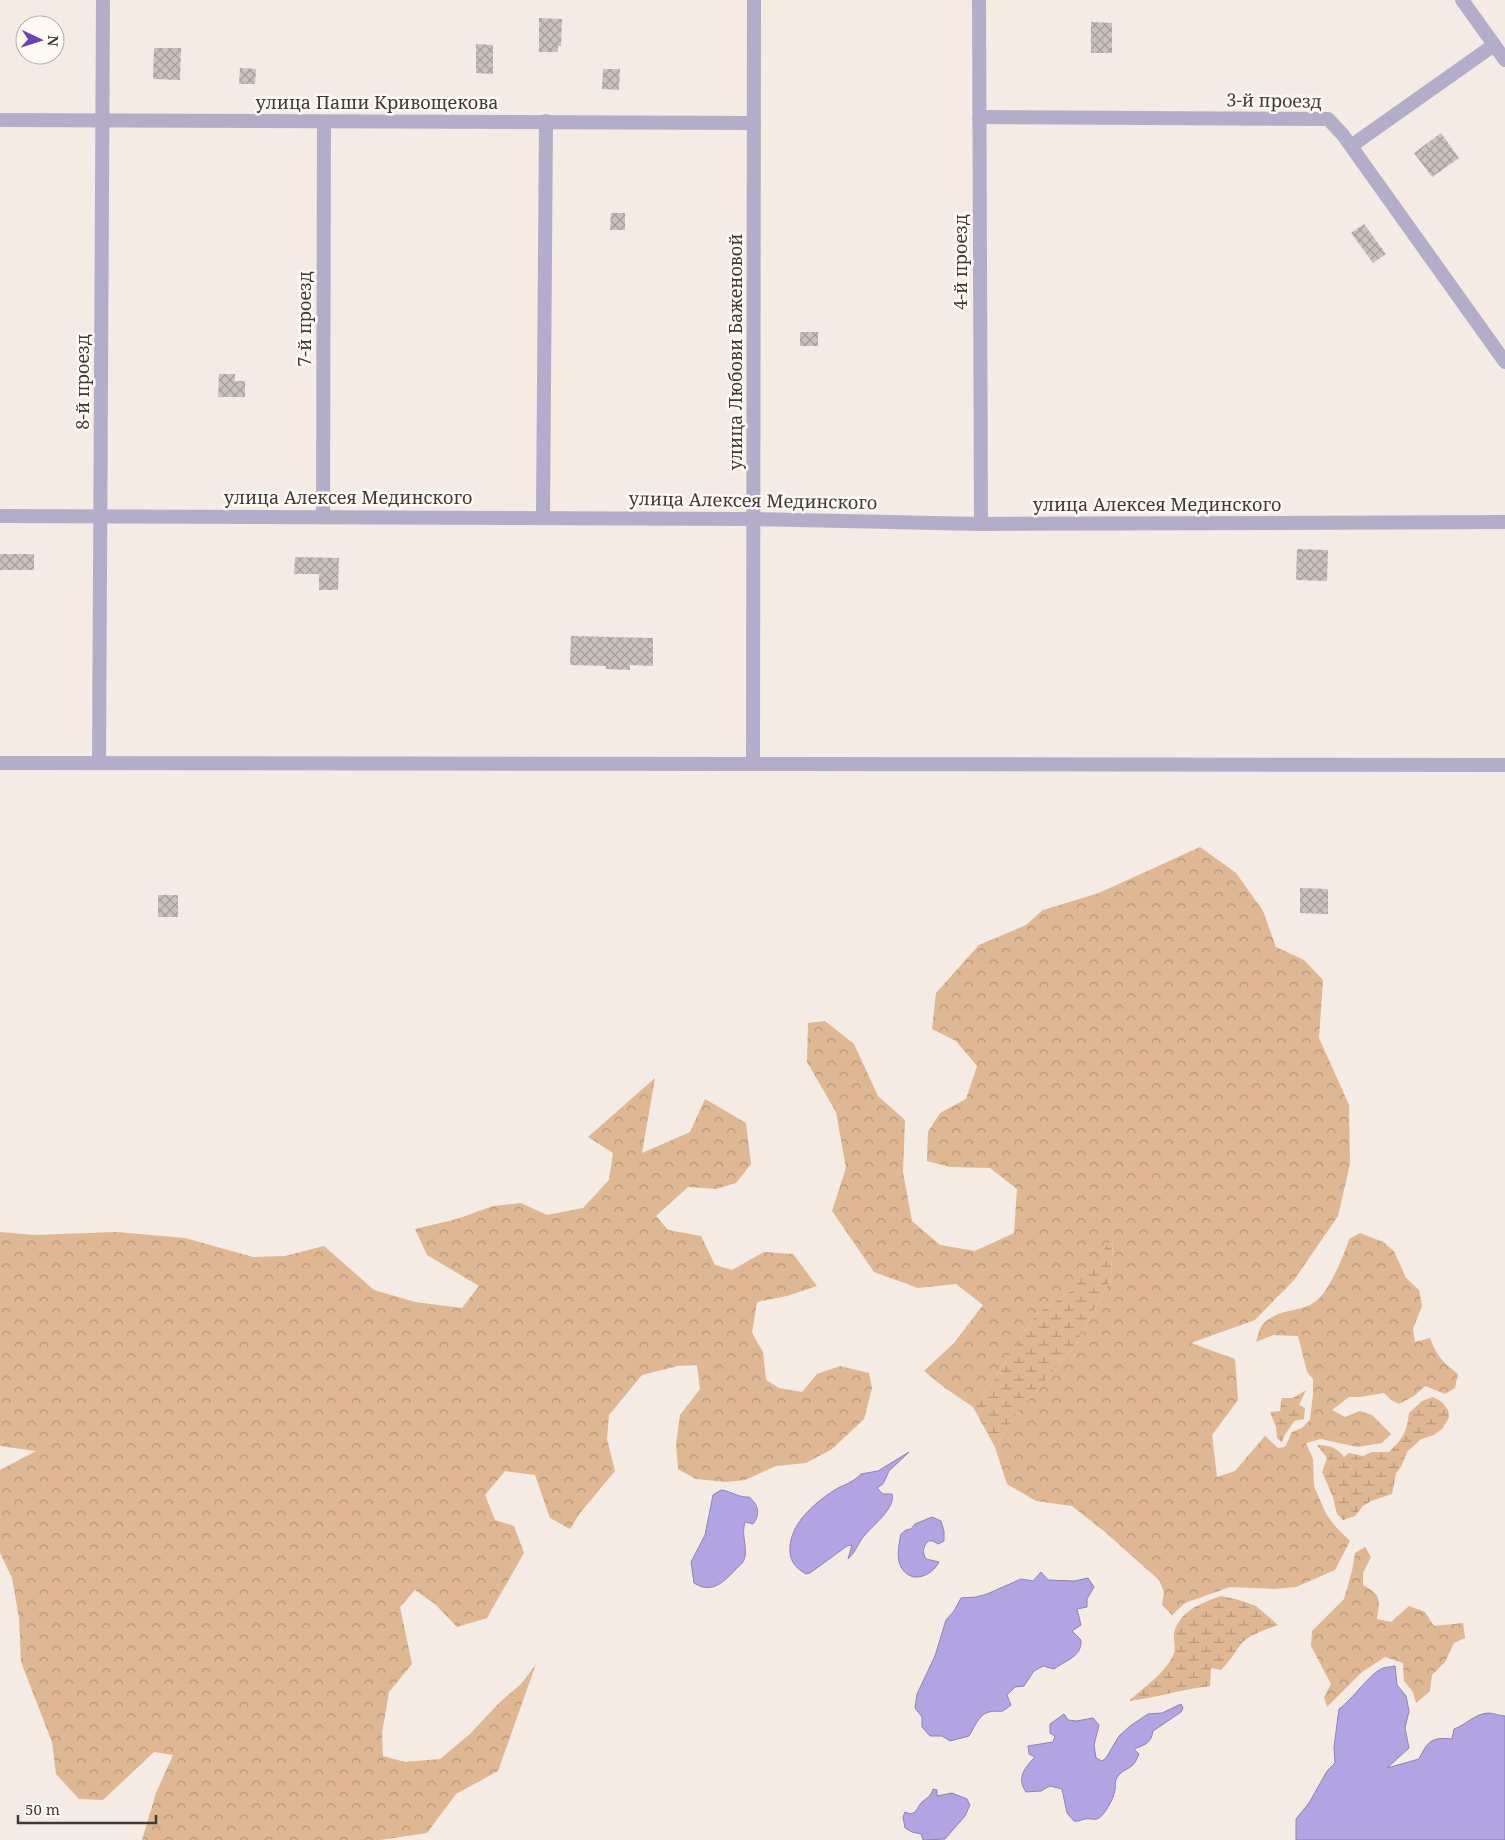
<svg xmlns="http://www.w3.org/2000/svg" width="1505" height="1840" viewBox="0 0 1505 1840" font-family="'Noto Serif',serif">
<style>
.forest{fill:url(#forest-crowns)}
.wetland{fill:url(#wetland-marsh)}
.water{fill:#b2a4e3;stroke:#8f84af}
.building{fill:url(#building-cross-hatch)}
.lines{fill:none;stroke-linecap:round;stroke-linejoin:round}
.minor{stroke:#b3adca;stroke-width:14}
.labels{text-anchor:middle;stroke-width:5;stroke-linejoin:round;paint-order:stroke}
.street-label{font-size:18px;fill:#3d3a37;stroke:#fff9f3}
</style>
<defs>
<pattern id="forest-crowns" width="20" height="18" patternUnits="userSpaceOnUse" patternTransform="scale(1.25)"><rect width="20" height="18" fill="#dfb792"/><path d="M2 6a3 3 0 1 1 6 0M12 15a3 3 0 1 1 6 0" fill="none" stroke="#b69678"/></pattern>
<pattern id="wetland-marsh" width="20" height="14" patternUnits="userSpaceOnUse" patternTransform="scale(1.25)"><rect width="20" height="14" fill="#dfb792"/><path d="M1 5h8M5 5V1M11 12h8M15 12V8" fill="none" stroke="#b69678"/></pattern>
<pattern id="building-cross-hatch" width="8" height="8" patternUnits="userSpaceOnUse" patternTransform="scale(1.25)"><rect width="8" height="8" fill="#c9c1bb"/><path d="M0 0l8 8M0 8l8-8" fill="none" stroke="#a49e99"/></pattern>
</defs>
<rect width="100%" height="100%" fill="#f3ebe4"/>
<g class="forest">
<path d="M1200 847 1236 873 1263 911 1276 947 1304 960 1323 980 1319 1038 1349 1105 1350 1164 1338 1216 1294 1280 1255 1320 1191 1343 1235 1359 1238 1400 1212 1435 1217 1477 1235 1471 1265 1436 1278 1448 1285 1447 1292 1432 1302 1428 1310 1420 1313 1394V1379L1307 1372 1298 1336 1273 1335 1256 1342C1258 1337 1259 1328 1263 1324 1278 1308 1299 1313 1315 1302 1328 1293 1345 1254 1349 1239L1360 1233 1383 1242 1394 1251 1406 1278 1419 1290 1422 1306 1413 1329 1415 1342 1430 1338C1438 1358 1442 1361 1458 1374L1455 1388 1445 1394 1425 1386 1414 1396 1399 1404 1391 1400 1384 1393 1360 1397H1349L1332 1410 1345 1417 1360 1411 1372 1415 1391 1434 1382 1443 1357 1447 1321 1439 1306 1443 1313 1459 1314 1486 1326 1514 1335 1526 1350 1541 1335 1570 1296 1587 1275 1589 1230 1587 1185 1603 1172 1615 1162 1605 1164 1592 1159 1580 1105 1532 1072 1506 1036 1501 1007 1484 995 1447 1017 1413 1075 1346 1111 1278 1113 1239 1071 1291 1036 1314 992 1383 973 1407 945 1388 924 1371 954 1343 983 1305 956 1284 918 1288 874 1272 832 1211 846 1168 836 1112 807 1062 808 1023 825 1021 854 1044 878 1096 905 1120 903 1172 912 1221 940 1245 975 1251 1014 1233 1017 1189 990 1168 950 1167 927 1161 928 1132 940 1113 966 1099 977 1066 956 1041 932 1029 936 993 979 945 1026 925 1043 910 1099 893Z"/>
<polygon points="655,1078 642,1153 690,1132 705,1099 746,1123 751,1164 736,1183 716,1189 688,1187 656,1216 668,1230 701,1236 715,1265 732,1270 764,1252 793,1254 817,1286 787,1296 757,1302 752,1333 763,1352 766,1380 779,1388 802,1392 817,1374 840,1366 869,1373 872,1388 864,1419 832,1449 806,1463 776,1466 745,1480 726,1482 696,1479 678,1469 676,1444 680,1415 700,1389 697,1365 678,1366 642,1375 609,1415 607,1439 615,1471 580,1513 570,1529 550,1518 535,1475 505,1471 485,1495 495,1520 514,1526 524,1553 487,1618 457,1627 435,1604 415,1590 400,1607 412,1664 389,1692 382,1733 383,1756 405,1762 440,1759 470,1734 500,1702 522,1683 536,1664 498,1771 456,1794 427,1833 380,1840 142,1840 156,1793 173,1755 154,1752 103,1800 79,1799 56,1774 52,1742 21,1662 19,1618 12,1578 0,1553 0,1470 36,1451 0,1446 0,1232 34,1235 116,1232 185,1238 253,1257 285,1256 324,1246 374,1290 415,1302 462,1308 479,1286 427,1255 415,1229 457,1219 493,1206 521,1203 547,1215 583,1208 609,1180 613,1153 588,1137"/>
<path d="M1365 1547 1371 1557 1363 1573V1585C1382 1596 1380 1599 1377 1619L1391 1622 1409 1606 1425 1612 1434 1626 1463 1623 1465 1638 1454 1643 1445 1662 1432 1675 1430 1691 1416 1703 1413 1692 1404 1681 1403 1663 1385 1657 1362 1672 1327 1707 1324 1697 1331 1684 1311 1646 1312 1631 1344 1599 1352 1571 1355 1553Z"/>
</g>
<g class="wetland">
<polygon points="1113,1238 1111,1278 1075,1346 1017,1413 995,1447 973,1407 992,1383 1036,1314 1071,1291"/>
<path d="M1306 1390 1299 1405 1305 1408 1304 1419 1294 1421C1289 1430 1285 1432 1282 1442L1277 1438 1276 1427 1270 1412 1280 1411 1282 1398H1293Z"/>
<path d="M1433 1397 1442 1402 1448 1410 1449 1417 1443 1428 1434 1435 1421 1439 1407 1452 1401 1467 1396 1473 1392 1494 1371 1501 1363 1506 1355 1516 1343 1520 1337 1514 1333 1497 1322 1472 1327 1458 1317 1445C1329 1445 1336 1447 1344 1457L1349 1453 1363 1456 1372 1452H1389C1403 1439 1407 1431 1409 1413L1422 1401Z"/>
<path d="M1221 1596 1239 1600 1256 1606 1278 1625C1265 1630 1249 1634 1240 1645 1234 1654 1229 1662 1221 1670L1211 1668 1210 1686C1182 1689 1156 1698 1129 1701 1144 1687 1167 1672 1174 1653 1176 1647 1173 1639 1174 1633 1180 1610 1202 1603 1221 1596Z"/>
</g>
<g class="water">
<path d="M909 1452 889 1471 883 1484 877 1488 883 1494H892C896 1508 872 1526 864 1536 858 1543 856 1552 848 1559L852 1545 847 1546 810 1573 806 1574C794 1567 789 1560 790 1546 792 1521 818 1500 838 1488 847 1484 854 1481 861 1474L878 1471Z"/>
<path d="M721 1490C731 1491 739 1498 749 1497 758 1504 761 1514 753 1524L745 1522C741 1536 747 1543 745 1556 744 1563 741 1564 737 1568 725 1581 712 1595 694 1583L691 1562 705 1535 713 1495Z"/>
<path d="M932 1517 941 1521 944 1531V1541L938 1544 933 1541H928C923 1547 922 1552 926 1559L939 1562C932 1576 911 1585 901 1567 896 1557 899 1544 901 1534L906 1530 911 1529 915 1524Z"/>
<path d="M1041 1572 1048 1580 1074 1581 1088 1578 1094 1587 1087 1599V1607L1077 1609 1081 1625 1072 1631 1081 1640C1082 1657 1066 1660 1054 1669L1043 1666 1034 1671 1024 1686 1015 1687 1007 1695 1011 1705C998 1716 1001 1709 989 1712 979 1714 974 1728 969 1736L950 1741 942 1736H930L922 1727V1717L915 1708 917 1694 935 1656 946 1620 954 1611 961 1598 976 1597 987 1594 1021 1579 1033 1581Z"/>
<path d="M1395 1666 1397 1685 1406 1696 1409 1711 1405 1728 1409 1748 1387 1768 1419 1759C1428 1741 1431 1737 1452 1739L1454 1729C1466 1725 1474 1714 1488 1713 1494 1713 1499 1716 1505 1716V1840H1296V1819L1309 1803 1327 1771 1335 1763 1334 1747 1339 1709C1353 1699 1370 1673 1383 1668 1386 1667 1391 1667 1395 1666Z"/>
<path d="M1181 1704 1183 1708 1181 1712 1153 1731C1151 1744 1144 1745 1134 1749L1139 1754C1132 1772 1128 1765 1118 1776 1114 1781 1116 1785 1115 1790 1114 1798 1104 1817 1097 1819 1093 1820 1089 1818 1085 1819 1080 1820 1079 1822 1074 1821L1067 1813 1062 1789 1050 1786 1041 1791 1026 1792C1016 1778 1025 1767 1035 1757L1029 1754 1028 1746 1053 1742 1055 1736 1050 1733V1724L1064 1714 1068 1720 1077 1721 1093 1718 1099 1725 1094 1745 1096 1758 1102 1761 1106 1758 1119 1736 1130 1726 1148 1714 1162 1713Z"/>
<path d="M933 1789 937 1790V1796L952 1793 967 1799 970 1805 965 1816 945 1839 923 1840 921 1834 912 1832 905 1828 903 1817 905 1812 910 1814C918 1812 917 1807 922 1802 927 1798 931 1796 933 1789Z"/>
</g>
<g class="building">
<polygon points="539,18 562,19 561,46 558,46 558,52 539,52"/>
<polygon points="1091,22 1112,23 1112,53 1091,53"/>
<polygon points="476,44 493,45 493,74 476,73"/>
<polygon points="154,48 181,48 180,80 153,79"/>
<polygon points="240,68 256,69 255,84 239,84"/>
<polygon points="603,69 620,69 619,90 602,89"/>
<polygon points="1441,133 1459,158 1432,177 1414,153"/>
<polygon points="611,213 625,213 625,230 610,230"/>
<polygon points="1364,224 1386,254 1373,263 1351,233"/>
<rect x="800" y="332" width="18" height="14"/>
<polygon points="219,374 235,374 235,381 245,381 245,397 218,397"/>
<polygon points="1297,549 1328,550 1327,581 1296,580"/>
<rect x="0" y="554" width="34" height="16"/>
<polygon points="295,557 339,558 338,590 319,590 319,574 294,574"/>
<polygon points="571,636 653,638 653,666 630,665 630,670 606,669 606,666 570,665"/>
<polygon points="1300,888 1328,889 1328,914 1300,913"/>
<rect x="158" y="895" width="20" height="22"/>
</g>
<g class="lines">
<g class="minor">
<polyline points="979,0 981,524"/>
<polyline points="1462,0 1505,60"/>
<polyline points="979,117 1328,119 1343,135 1505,362"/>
<polyline points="0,120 754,123"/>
<polyline points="1351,146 1494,45"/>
<polyline points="0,516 754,519 981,524 1505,522"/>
<polyline points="323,517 324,122"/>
<polyline points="543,517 546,121"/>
<polyline points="0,763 1505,765"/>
<polyline points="99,763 103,0"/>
<polyline points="753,763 754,0"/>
</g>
</g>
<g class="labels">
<g class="street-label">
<text transform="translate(1274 101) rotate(1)" y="6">3-й проезд</text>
<text x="377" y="109">улица Паши Кривощекова</text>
<text transform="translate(961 262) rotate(-90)" y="6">4-й проезд</text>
<text transform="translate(305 319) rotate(-90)" y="6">7-й проезд</text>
<text transform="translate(736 352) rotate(-90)" y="6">улица Любови Баженовой</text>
<text transform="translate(83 382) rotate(-90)" y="6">8-й проезд</text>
<text x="348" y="504">улица Алексея Мединского</text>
<text transform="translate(753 501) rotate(1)" y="6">улица Алексея Мединского</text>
<text x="1157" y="511">улица Алексея Мединского</text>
</g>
</g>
<g transform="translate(40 40) rotate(94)"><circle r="24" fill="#fff9f3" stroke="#b1ada8"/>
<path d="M0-4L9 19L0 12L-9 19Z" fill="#6a41b9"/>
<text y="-8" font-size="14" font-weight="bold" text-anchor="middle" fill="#3d3a37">N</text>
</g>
<path d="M18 1815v8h138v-8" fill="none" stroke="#3d3a37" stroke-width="2.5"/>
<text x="25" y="1815" font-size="15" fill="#3d3a37" stroke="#fff9f3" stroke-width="4" paint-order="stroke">50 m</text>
</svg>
